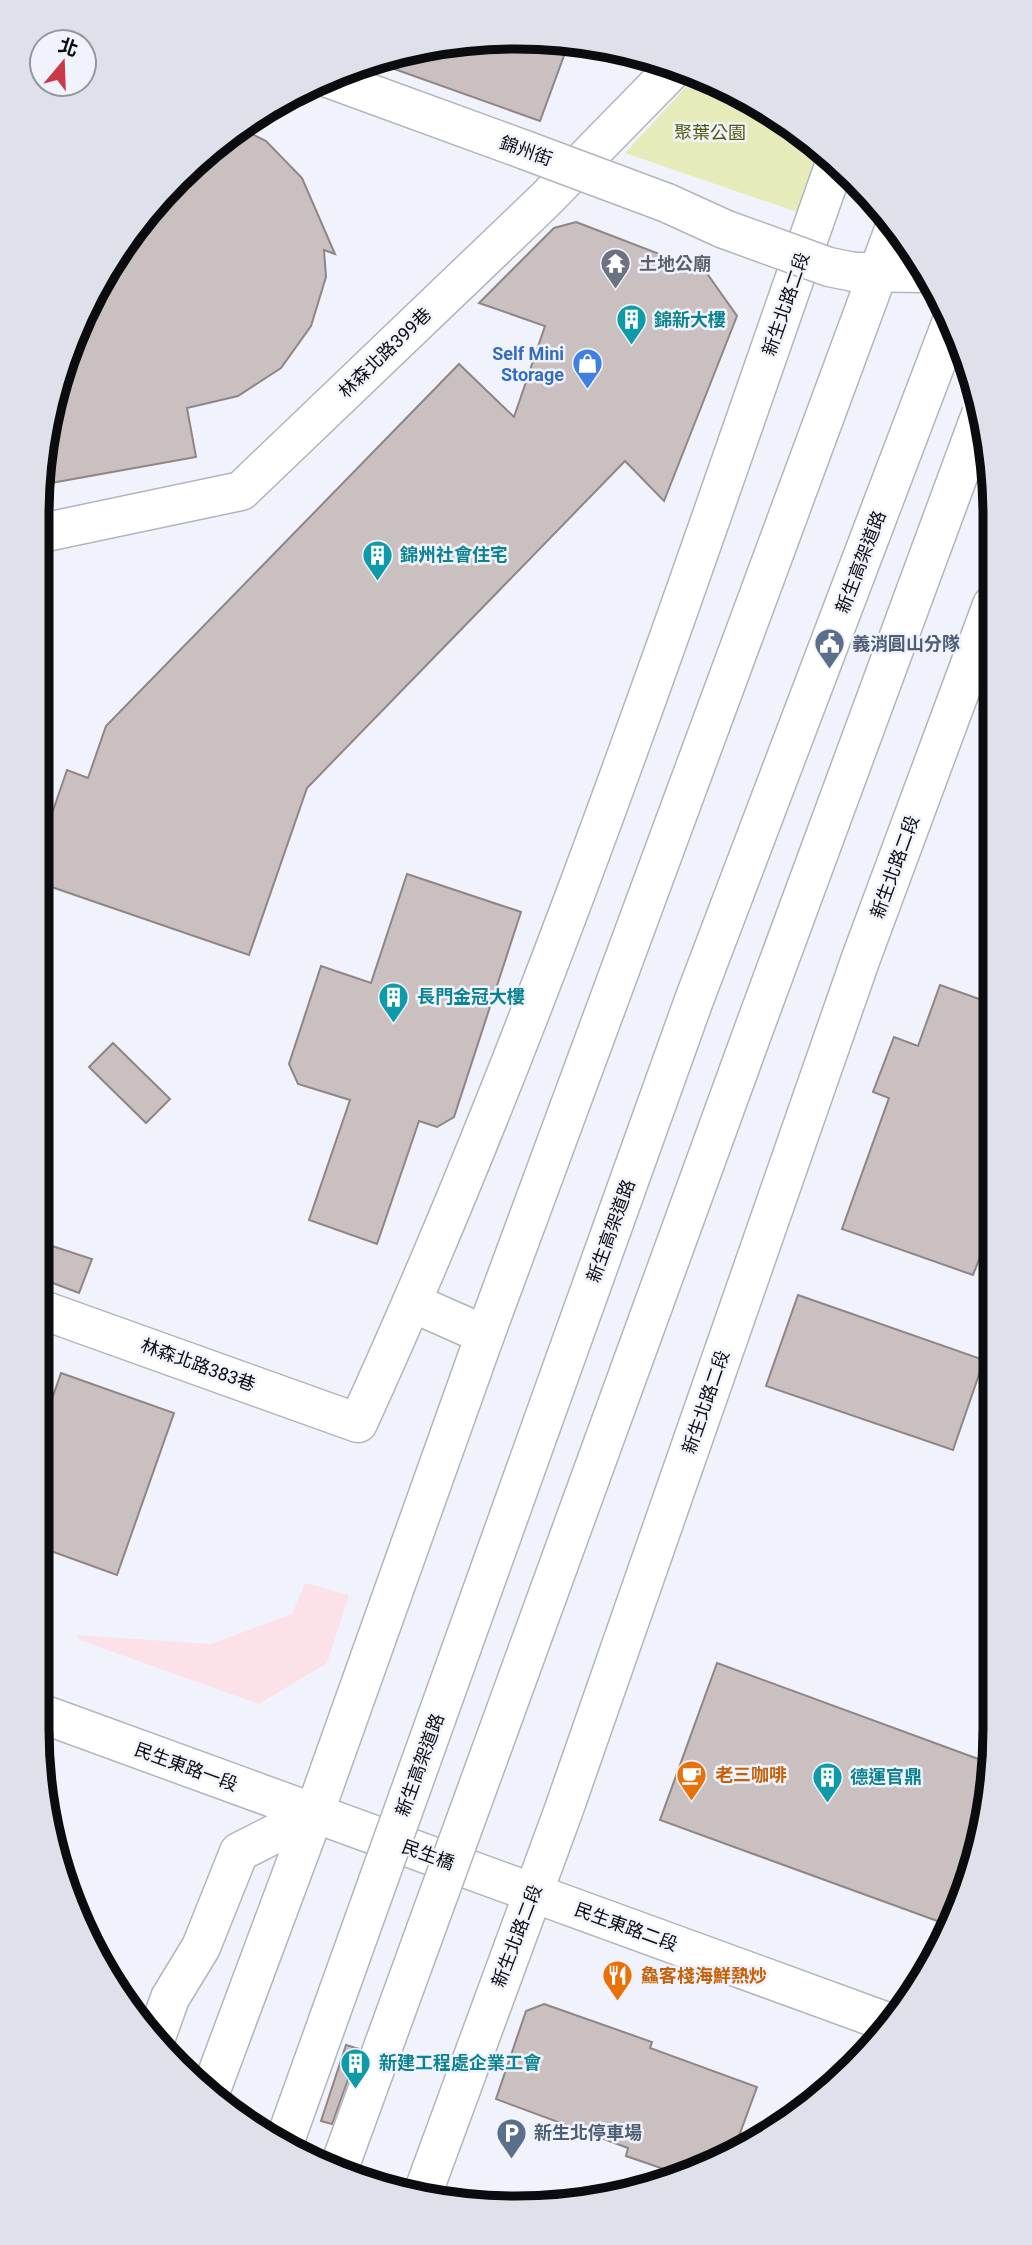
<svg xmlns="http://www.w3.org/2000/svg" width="1032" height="2245" viewBox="0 0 1032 2245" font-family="Roboto,'Noto Sans TC',sans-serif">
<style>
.industrial{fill:#fce2e8}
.green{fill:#e6ebb9}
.building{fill:#cbc0c0;stroke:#8f8585;stroke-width:2}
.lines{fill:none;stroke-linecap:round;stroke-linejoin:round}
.street-casing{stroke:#b2b5bd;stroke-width:41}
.secondary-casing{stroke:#b2b5bd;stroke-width:41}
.street{stroke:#fff;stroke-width:38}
.secondary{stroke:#fff;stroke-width:38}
.secondary-bridge-casing{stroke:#b2b5bd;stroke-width:41;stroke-linecap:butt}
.highway-bridge-casing{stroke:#b2b5bd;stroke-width:41;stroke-linecap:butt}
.secondary-bridge{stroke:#fff;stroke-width:38}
.highway-bridge{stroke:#fff;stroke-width:38}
.labels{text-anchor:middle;stroke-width:5;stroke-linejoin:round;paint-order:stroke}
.park-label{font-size:18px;fill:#545708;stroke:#f0f3fc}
.street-label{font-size:18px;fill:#0b0c0f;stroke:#f0f3fc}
.worship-label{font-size:18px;font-weight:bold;fill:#5b616d;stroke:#f0f3fc;text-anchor:start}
.culture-label{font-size:18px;font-weight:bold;fill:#0d838f;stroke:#f0f3fc;text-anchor:start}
.shop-label{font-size:18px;font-weight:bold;fill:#366cbe;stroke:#f0f3fc;text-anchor:end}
.service-label{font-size:18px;font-weight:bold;fill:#4e5e75;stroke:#f0f3fc;text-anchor:start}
.food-label{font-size:18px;font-weight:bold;fill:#c56008;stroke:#f0f3fc;text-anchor:start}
.rim{fill:none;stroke:#0b0c0f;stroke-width:9}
</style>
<rect width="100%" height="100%" fill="#f0f3fc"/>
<polygon class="industrial" points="305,1583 349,1595 327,1663 259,1704 77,1639 77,1635 211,1644 292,1614"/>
<polygon class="green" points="699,73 807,136 822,150 803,214 625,153"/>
<g class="building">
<polygon points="516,37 569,42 540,121 372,61 422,46"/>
<polygon points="238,127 266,141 302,178 335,254 324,250 326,277 311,326 281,368 238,396 187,408 196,457 40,485 46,422 73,334 117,250 177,177"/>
<polygon points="576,222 706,272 737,316 664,501 625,461 307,788 249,955 37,882 37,857 67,770 88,778 106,726 459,364 514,417 545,326 479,303 554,228"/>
<polygon points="407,874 521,912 454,1117 437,1127 419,1121 377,1244 309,1220 350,1100 298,1084 289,1064 321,966 371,983"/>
<polygon points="940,985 993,1004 994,1256 982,1252 973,1275 842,1229 889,1098 873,1092 894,1037 918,1046"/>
<polygon points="113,1043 170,1099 146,1123 89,1067"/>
<polygon points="37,1241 92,1259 79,1293 37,1277"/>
<polygon points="798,1295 984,1360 953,1450 766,1386"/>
<polygon points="61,1373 174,1413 117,1575 37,1546 37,1442"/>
<polygon points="717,1663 992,1764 986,1822 959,1912 951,1926 660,1820"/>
<polygon points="544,2004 652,2042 650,2048 757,2087 732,2155 684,2176 626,2156 628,2148 496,2099 526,2011"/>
<polygon points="346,2045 359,2049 332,2124 321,2121"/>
</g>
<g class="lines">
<defs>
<g id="street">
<polyline points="37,534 241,491 545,200 676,66"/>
<polyline points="413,1303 485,1335"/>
<path d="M37 1308 358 1423C545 1014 686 587 835 163"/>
<polyline points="154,2043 170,1998 201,1947 239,1852 314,1814"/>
</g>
<g id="secondary">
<polyline points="325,77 525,150"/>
<polyline points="667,203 724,229"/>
<polyline points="854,272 925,273"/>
<polyline points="37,1712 890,2023"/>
<polyline points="211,2090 314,1814 485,1335 896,224"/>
<polyline points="421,2198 563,1812 861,958 992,605"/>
</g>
</defs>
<use href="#street" class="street-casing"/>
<use href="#secondary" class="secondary-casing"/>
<use href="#street" class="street"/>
<use href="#secondary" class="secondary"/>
<defs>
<g id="secondary-bridge">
<polyline points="525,150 667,203"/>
<polyline points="724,229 829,267 854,272"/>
</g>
<g id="highway-bridge">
<polyline points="283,2146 694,1000 952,321"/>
<polyline points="339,2168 755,1026 981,414"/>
</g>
</defs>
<use href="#secondary-bridge" class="secondary-bridge-casing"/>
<use href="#highway-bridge" class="highway-bridge-casing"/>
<use href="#secondary-bridge" class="secondary-bridge"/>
<use href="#highway-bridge" class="highway-bridge"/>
</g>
<defs>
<symbol id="temple-pin" viewBox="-11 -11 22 30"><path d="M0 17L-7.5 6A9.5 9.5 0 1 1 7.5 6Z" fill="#6b7280" stroke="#f0f3fc"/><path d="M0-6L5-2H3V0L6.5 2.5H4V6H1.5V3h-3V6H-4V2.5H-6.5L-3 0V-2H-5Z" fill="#fff"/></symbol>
<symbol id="building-pin" viewBox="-11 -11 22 30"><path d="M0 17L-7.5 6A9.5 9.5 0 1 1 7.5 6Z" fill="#0f9aa8" stroke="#f0f3fc"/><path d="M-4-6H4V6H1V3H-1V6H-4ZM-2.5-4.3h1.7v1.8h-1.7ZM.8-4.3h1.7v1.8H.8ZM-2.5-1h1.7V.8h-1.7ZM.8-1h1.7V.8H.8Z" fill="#fff"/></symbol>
<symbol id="shop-pin" viewBox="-11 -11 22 30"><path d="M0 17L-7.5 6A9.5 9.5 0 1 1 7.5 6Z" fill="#3f7fe0" stroke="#f0f3fc"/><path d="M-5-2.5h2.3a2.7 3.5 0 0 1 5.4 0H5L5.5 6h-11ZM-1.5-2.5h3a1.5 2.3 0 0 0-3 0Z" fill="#fff"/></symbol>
<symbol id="civic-pin" viewBox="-11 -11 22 30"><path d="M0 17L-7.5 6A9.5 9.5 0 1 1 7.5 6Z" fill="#5c6f8a" stroke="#f0f3fc"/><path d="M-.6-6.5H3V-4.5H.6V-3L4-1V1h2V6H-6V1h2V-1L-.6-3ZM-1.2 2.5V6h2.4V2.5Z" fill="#fff"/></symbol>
<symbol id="cafe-pin" viewBox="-11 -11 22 30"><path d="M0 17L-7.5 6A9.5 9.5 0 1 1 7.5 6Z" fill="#e8710a" stroke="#f0f3fc"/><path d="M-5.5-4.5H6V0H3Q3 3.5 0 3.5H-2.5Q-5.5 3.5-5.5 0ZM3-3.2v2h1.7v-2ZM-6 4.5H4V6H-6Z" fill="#fff"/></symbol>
<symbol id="restaurant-pin" viewBox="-11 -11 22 30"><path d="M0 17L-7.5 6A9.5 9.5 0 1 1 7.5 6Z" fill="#e8710a" stroke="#f0f3fc"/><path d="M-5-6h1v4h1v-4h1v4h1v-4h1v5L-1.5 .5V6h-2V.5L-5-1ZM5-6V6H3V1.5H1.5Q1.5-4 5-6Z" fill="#fff"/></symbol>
<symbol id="parking-pin" viewBox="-11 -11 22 30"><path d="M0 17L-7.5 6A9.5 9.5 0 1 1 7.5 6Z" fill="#5c6f8a" stroke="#f0f3fc"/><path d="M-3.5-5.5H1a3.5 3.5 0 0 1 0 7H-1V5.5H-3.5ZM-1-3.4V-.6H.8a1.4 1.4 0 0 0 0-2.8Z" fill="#fff"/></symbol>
</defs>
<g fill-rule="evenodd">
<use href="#temple-pin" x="598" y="246" width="35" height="47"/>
<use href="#building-pin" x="614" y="302" width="35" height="47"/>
<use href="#shop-pin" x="570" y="346" width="35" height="47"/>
<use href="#building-pin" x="360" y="538" width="35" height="47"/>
<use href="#civic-pin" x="812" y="626" width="35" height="47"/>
<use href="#building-pin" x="376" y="980" width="35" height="47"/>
<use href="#cafe-pin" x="674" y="1758" width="35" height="47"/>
<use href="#building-pin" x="810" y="1760" width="35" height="47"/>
<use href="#restaurant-pin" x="600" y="1958" width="35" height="47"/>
<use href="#building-pin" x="338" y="2046" width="35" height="47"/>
<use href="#parking-pin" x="494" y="2116" width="35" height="47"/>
</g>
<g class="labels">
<g class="park-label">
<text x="710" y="139">聚葉公園</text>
</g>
<g class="street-label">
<text transform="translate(526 151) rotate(20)" y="6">錦州街</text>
<text transform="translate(786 304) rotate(-71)" y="6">新生北路二段</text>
<text transform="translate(385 353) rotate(-44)" y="6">林森北路399巷</text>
<text transform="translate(861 562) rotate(-69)" y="6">新生高架道路</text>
<text transform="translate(895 867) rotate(-70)" y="6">新生北路二段</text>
<text transform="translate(611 1231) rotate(-70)" y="6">新生高架道路</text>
<text transform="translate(198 1365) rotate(20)" y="6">林森北路383巷</text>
<text transform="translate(706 1402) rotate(-71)" y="6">新生北路二段</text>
<text transform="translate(420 1765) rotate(-70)" y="6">新生高架道路</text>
<text transform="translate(186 1767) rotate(20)" y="6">民生東路一段</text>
<text transform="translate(428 1855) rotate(20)" y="6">民生橋</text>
<text transform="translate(626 1927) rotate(20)" y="6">民生東路二段</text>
<text transform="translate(517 1936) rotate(-69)" y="6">新生北路二段</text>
</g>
<g class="worship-label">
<text x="639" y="270">土地公廟</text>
</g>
<g class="culture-label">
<text x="654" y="326">錦新大樓</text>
<text x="400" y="561">錦州社會住宅</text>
<text x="417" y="1003">長門金冠大樓</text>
<text x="850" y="1783">德運官鼎</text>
<text x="379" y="2069">新建工程處企業工會</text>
</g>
<g class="shop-label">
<text x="564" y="360">Self Mini<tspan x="564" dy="21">Storage</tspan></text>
</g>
<g class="service-label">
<text x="852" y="650">義消圓山分隊</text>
<text x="534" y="2139">新生北停車場</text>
</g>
<g class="food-label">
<text x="715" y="1781">老三咖啡</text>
<text x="641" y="1982">鱻客棧海鮮熱炒</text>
</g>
</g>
<path d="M0 0H1032V2245H0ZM516 49H516A467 467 0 0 1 983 516V1729A467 467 0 0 1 516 2196H516A467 467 0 0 1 49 1729V516A467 467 0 0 1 516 49Z" fill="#dee1e9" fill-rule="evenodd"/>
<path class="rim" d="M516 49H516A467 467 0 0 1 983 516V1729A467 467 0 0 1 516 2196H516A467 467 0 0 1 49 1729V516A467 467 0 0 1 516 49Z"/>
<g transform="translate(63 63) rotate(19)"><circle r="33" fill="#f0f3fc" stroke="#94979d" stroke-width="2"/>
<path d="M0-5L12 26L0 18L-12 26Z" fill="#c93947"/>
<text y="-10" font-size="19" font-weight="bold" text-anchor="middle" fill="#0b0c0f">北</text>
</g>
</svg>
